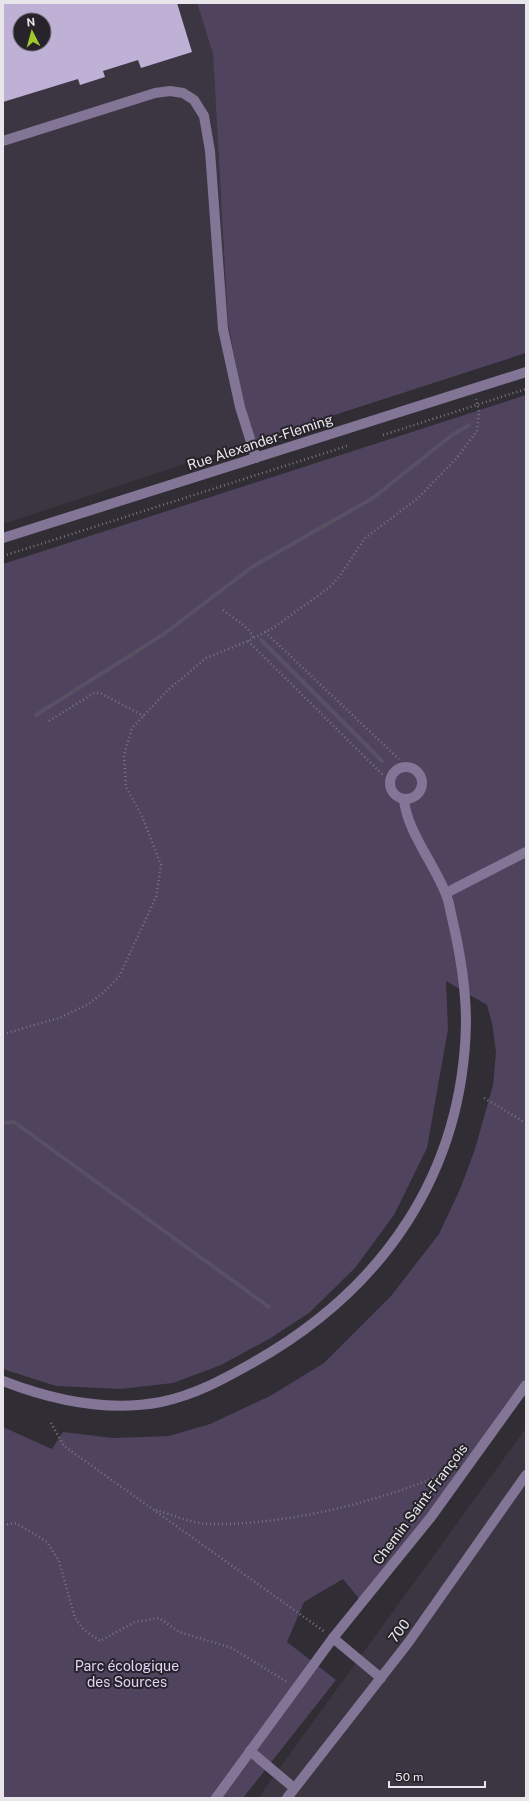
<svg xmlns="http://www.w3.org/2000/svg" width="529" height="1801" viewBox="0 0 529 1801" font-family="'Public Sans',sans-serif">
<style>
.built{fill:#3b3641;fill-rule:evenodd}
.green{fill:#4f435e}
.lines{fill:none;stroke-linecap:round;stroke-linejoin:round}
.stream{stroke:#595064;stroke-width:4}
.building{fill:#bfb0d6;fill-rule:evenodd}
.path{stroke:#79767c;stroke-width:2.5;stroke-dasharray:1 3;stroke-linecap:butt}
.minor{stroke:#827595;stroke-width:10}
.labels{text-anchor:middle;stroke-width:4;stroke-linejoin:round;paint-order:stroke}
.street-label{font-size:14px;fill:#e8e6eb;stroke:#26232a}
.park-label{font-size:14px;fill:#e3d4f8;stroke:#26232a}
</style>
<rect width="100%" height="100%" fill="#302d34"/>
<g class="built">
<path d="M3 3H197L213 54 228 324 251 442 3 524ZM20 20H44V44H20Z"/>
<polygon points="526,1428 526,1798 258,1798"/>
</g>
<g class="green">
<polygon points="197,3 526,3 526,353 251,442 228,324 213,54"/>
<polygon points="526,395 526,1378 365,1606 343,1579 304,1602 287,1642 336,1680 243,1798 3,1798 3,1427 52,1449 63,1432 113,1438 169,1436 210,1424 270,1396 324,1363 391,1296 439,1234 461,1187 475,1149 493,1085 496,1052 492,1023 487,1005 446,981 448,1029 427,1148 394,1215 355,1268 309,1313 269,1339 221,1365 173,1383 120,1389 56,1386 3,1369 3,564"/>
</g>
<g class="lines">
<g class="stream">
<polyline points="261,640 382,761"/>
<polyline points="36,715 164,634 252,567 373,498 452,435 469,425"/>
<polyline points="3,1123 14,1122 269,1307"/>
</g>
</g>
<path class="building" d="M3 3H177L192 52 141 68 138 60 103 71 105 77 80 85 78 79 3 102ZM20 20H44V44H20Z"/>
<g class="lines">
<g class="path">
<polyline points="383,435 526,389"/>
<polyline points="3,556 347,446"/>
<path d="M223 610C235 620 246 624 254 638"/>
<polyline points="265,632 399,759"/>
<polyline points="248,641 384,776"/>
<polyline points="49,721 94,693 100,693 144,716"/>
<polyline points="3,1034 59,1018 87,1005 103,993 119,977 156,897 161,865 142,816 126,787 124,755 132,728 168,690 206,658 248,641 273,628 330,587 342,573 364,539 418,498 456,459 477,431 479,412 476,399"/>
<polyline points="484,1098 526,1123"/>
<polyline points="51,1423 64,1446 325,1632"/>
<path d="M156 1510C170 1514 191 1523 206 1524 275 1526 357 1507 421 1483 433 1479 443 1472 454 1466"/>
<polyline points="3,1525 16,1523 47,1542 59,1561 75,1618 84,1630 100,1641 135,1622 159,1618 179,1632 232,1648 287,1682"/>
</g>
<g class="minor">
<polyline points="3,141 155,93 170,91 183,93 194,100 204,116 210,151 223,329 240,407 256,458"/>
<polyline points="3,538 526,372"/>
<circle cx="406" cy="783" r="16"/>
<polyline points="446,893 526,852"/>
<path d="M3 1381C52 1400 109 1412 161 1402 195 1395 224 1379 254 1362 383 1289 463 1174 466 1023 466 988 460 952 452 918 450 910 449 900 445 892 434 864 406 829 404 799"/>
<polyline points="333,1638 381,1678"/>
<polyline points="250,1751 294,1788"/>
<polyline points="216,1798 333,1638 431,1517 526,1385"/>
<polyline points="287,1798 408,1643 526,1475"/>
</g>
</g>
<g class="labels">
<g class="street-label">
<text transform="translate(260 442) rotate(-18)" y="5">Rue Alexander-Fleming</text>
<text transform="translate(420 1504) rotate(-53)" y="5">Chemin Saint-François</text>
<text transform="translate(399 1631) rotate(-53)" y="5">700</text>
</g>
<g class="park-label">
<text x="127" y="1671">Parc écologique<tspan x="127" dy="16">des Sources</tspan></text>
</g>
</g>
<rect width="529" height="1801" fill="none" stroke="#e8e6eb" stroke-width="8"/>
<g transform="translate(32 32) rotate(354)"><circle r="19" fill="#26232a" stroke="#747177"/>
<path d="M0-3L7 15L0 10L-7 15Z" fill="#a0c92b"/>
<text y="-6" font-size="11" font-weight="bold" text-anchor="middle" fill="#e8e6eb">N</text>
</g>
<path d="M389 1781v6h96v-6" fill="none" stroke="#e8e6eb" stroke-width="2"/>
<text x="395" y="1781" font-size="12" fill="#e8e6eb" stroke="#26232a" stroke-width="3" paint-order="stroke">50 m</text>
</svg>
